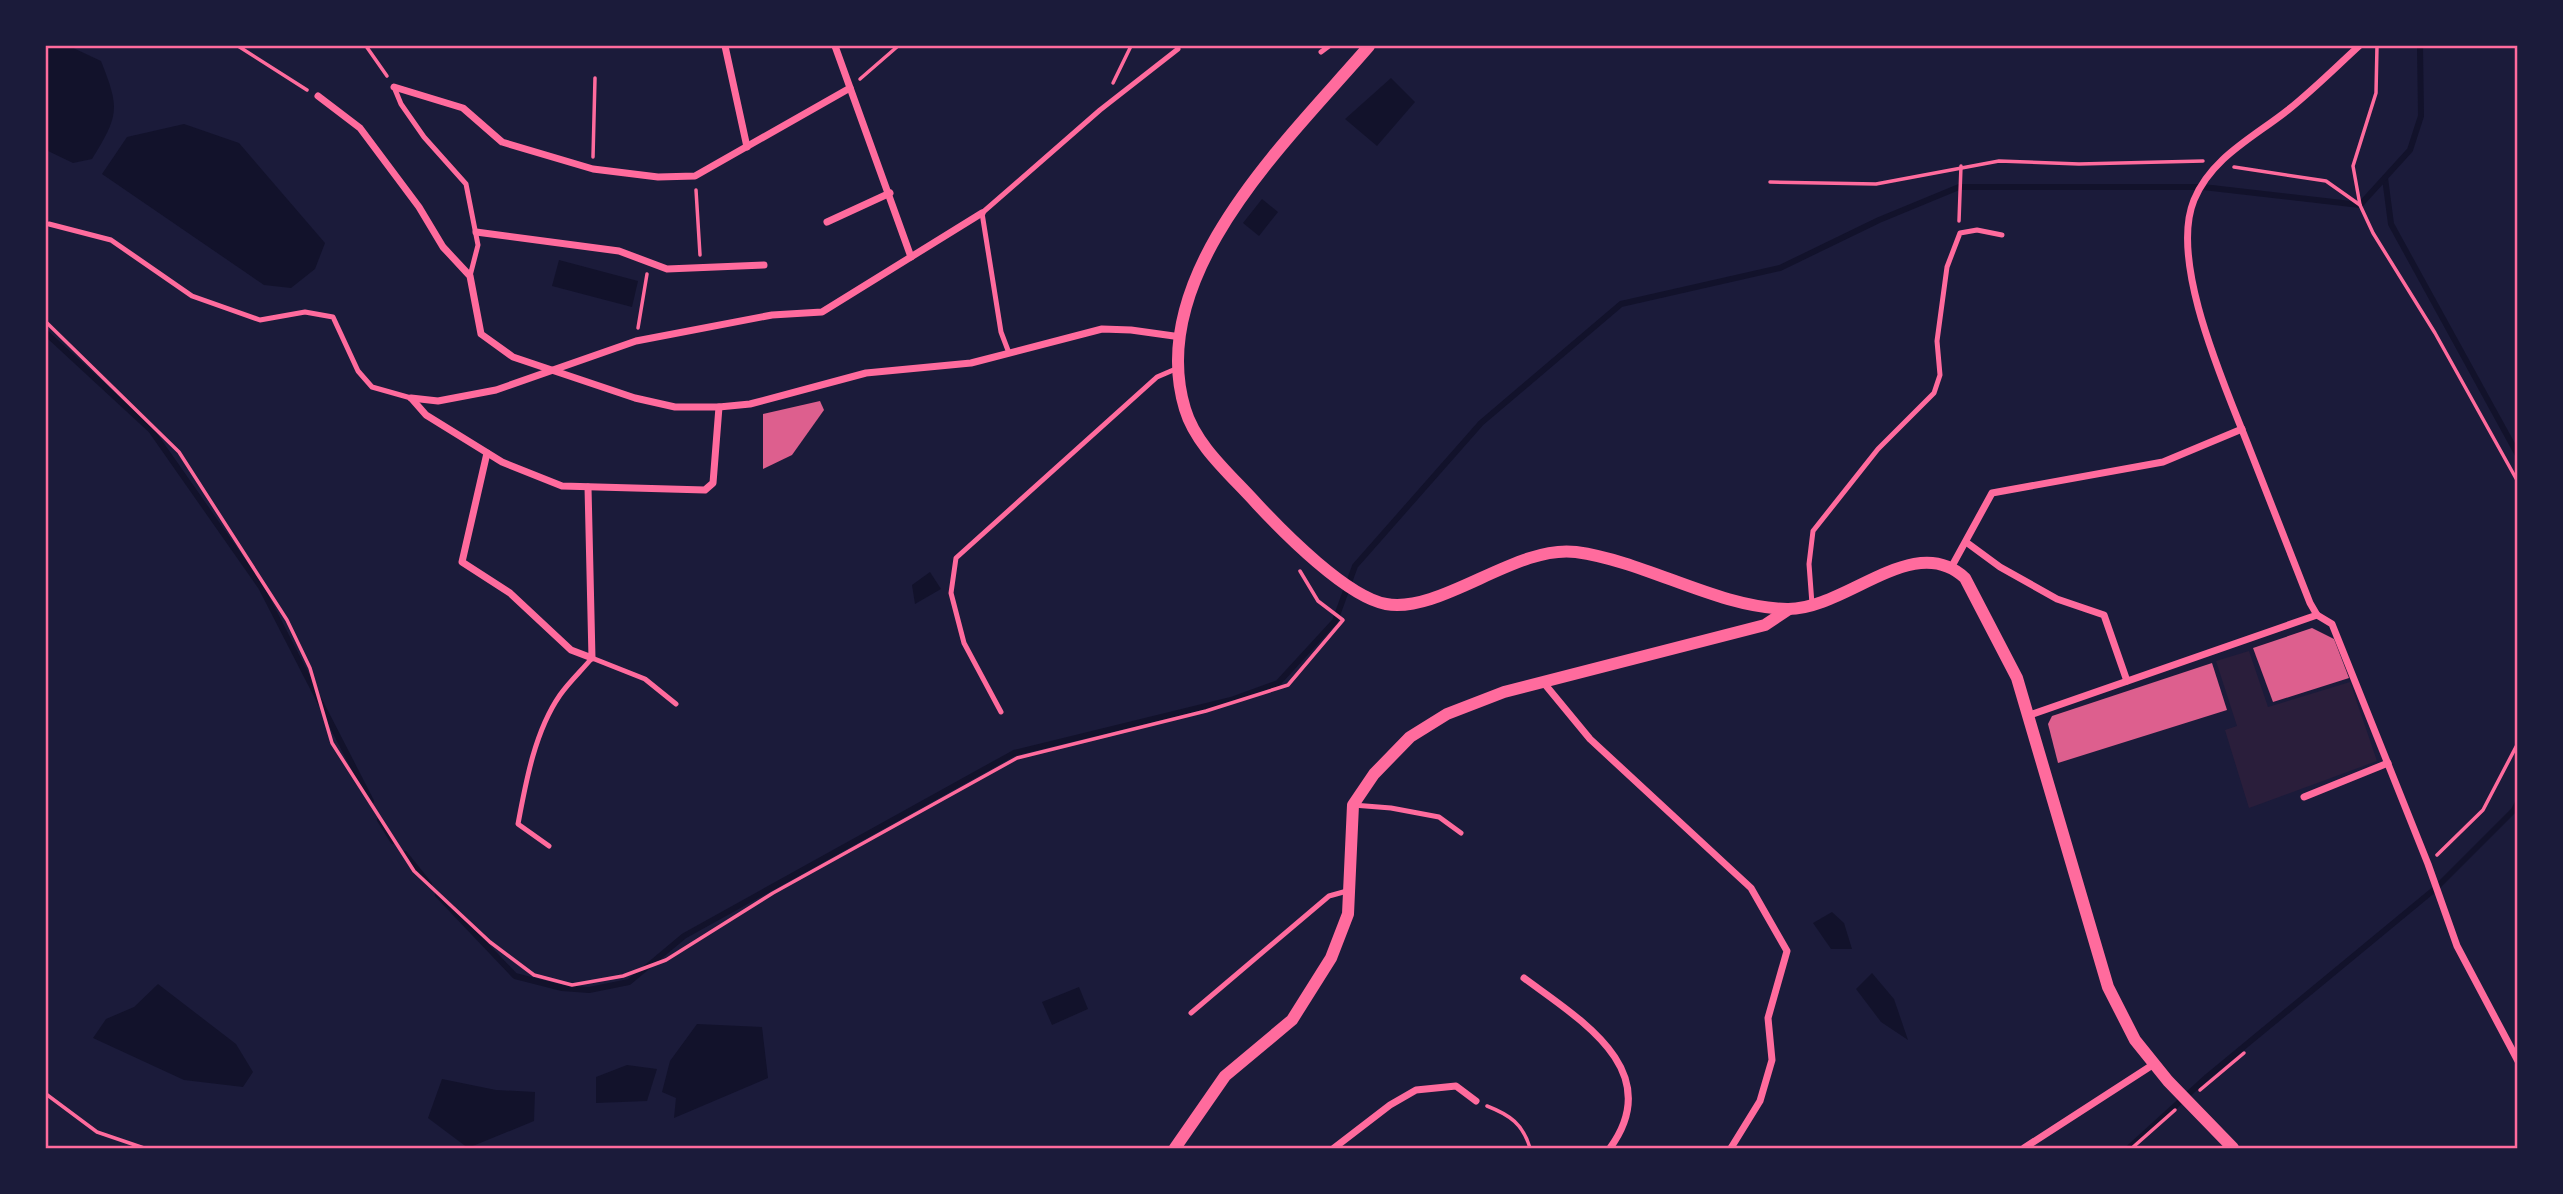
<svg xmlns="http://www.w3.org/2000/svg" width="2563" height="1194" viewBox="0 0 2563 1194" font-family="Helvetica,sans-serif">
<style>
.green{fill:#2a1e3b}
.water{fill:#12122b}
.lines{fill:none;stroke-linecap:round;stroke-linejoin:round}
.stream{stroke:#12122b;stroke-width:6}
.building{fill:#dd5f8e}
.path{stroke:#ff6b9d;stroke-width:3.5}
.service{stroke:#ff6b9d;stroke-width:5}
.minor{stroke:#ff6b9d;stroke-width:7}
.tertiary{stroke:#ff6b9d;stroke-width:12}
.neatline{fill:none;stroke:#ff6b9d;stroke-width:2.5}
</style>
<rect width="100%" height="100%" fill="#1b1b3a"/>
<polygon class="green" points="2249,651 2268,707 2350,682 2377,761 2249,808 2225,730 2237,726 2216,661"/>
<g class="water">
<path d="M46 46H69L101 61C120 109 119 115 92 159L73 163 46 150Z"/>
<polygon points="1391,78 1415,102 1377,146 1345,119"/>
<polygon points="184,124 239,143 325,243 315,269 291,288 264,285 102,174 127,137"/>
<polygon points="1262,199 1278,212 1259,236 1243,223"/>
<polygon points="559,260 638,281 632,307 552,286"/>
<polygon points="930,572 941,589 915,604 912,585"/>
<polygon points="1832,912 1844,923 1852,949 1831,949 1813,923"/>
<polygon points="1872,973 1894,999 1908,1040 1881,1022 1856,989"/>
<polygon points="158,984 236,1044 253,1072 243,1087 184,1080 93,1038 106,1019 134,1007"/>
<polygon points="1079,987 1088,1009 1052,1025 1042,1002"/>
<polygon points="697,1024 762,1027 768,1078 674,1118 676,1098 662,1092 670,1061"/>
<polygon points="627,1065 657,1069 647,1101 596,1103 596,1077"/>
<polygon points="442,1079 496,1090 535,1092 534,1121 468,1148 428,1118"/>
</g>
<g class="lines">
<g class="stream">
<polyline points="2385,178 2391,224 2518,455"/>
<polyline points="46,333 151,430 261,587 371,801"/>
<polyline points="380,820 393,841"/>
<polyline points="405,854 429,884"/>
<polyline points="438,895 515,976 562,988 589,990 629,982 684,936 1014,753 1231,700 1278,683 1335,621 1355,566 1481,423 1621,304 1780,268 1879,220 1959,187 2203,187 2360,205 2410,150 2421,116 2420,46"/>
<polyline points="2129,1148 2207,1077 2436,888 2514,810 2518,802"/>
</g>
</g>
<g class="building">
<polygon points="820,401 824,410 792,455 763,469 763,414"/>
<polygon points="2312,628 2334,639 2349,678 2273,702 2253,648"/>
<polygon points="2212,663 2227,710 2058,763 2048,724 2052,716"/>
</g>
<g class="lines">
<g class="path">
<polyline points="238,46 307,90"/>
<polyline points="366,46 387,76"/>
<polyline points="2377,46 2376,93 2353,166 2360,205 2373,233 2435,333 2518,482"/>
<polyline points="860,79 898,46"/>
<polyline points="1113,83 1131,46"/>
<polyline points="593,157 595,78"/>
<polyline points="2234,167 2326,181 2360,205"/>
<polyline points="1770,182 1876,184 1999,161 2079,164 2203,161"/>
<polyline points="696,190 700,255"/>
<polyline points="1959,221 1961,166"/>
<polyline points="46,322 179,452 287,620 310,668 332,743 414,871 490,942 534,975 572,985 623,976 666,960 773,893 1017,758 1206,711 1288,685 1343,620 1318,601 1300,571"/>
<polyline points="638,328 647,274"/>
<polyline points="2437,855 2483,810 2518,743"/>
<polyline points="2200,1090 2244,1053"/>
<polyline points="46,1094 97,1132 144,1148"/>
<path d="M1487 1106C1510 1115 1523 1124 1530 1148"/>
<polyline points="2132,1148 2175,1110"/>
</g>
<g class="service">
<polyline points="1321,52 1329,46"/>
<polyline points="394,87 401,104 424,137 466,184 478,245 470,276"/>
<polyline points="49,224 111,240 192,296 260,320 305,312 333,317 358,371 372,387 411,398"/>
<polyline points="1009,353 1001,332 982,213 1100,110 1178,49"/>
<polyline points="1812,604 1809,564 1813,531 1878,449 1934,393 1940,375 1937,341 1947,267 1960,233 1977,230 2002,235"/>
<polyline points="1001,712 964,643 951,593 956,558 1157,377 1178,368"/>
<polyline points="1353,805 1391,808 1439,817 1461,833"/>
<path d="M549 846 518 824C526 781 535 731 560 695 569 682 582 670 592 658L645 679 676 704"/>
<polyline points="1191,1013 1329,896 1347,891"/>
</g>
<g class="minor">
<polyline points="725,46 747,147"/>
<polyline points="835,46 911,257"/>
<path d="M2359 46C2336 67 2313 90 2288 110 2254 137 2212 157 2194 200 2168 263 2227 390 2250 450 2270 501 2290 552 2310 603L2317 615 2332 624 2428 864 2457 946 2518 1061"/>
<polyline points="394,87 463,108 502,142 593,169 658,177 695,176 850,88"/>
<polyline points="318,96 360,128 419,207 443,247 470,276 481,334 513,357 635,398 675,407 719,407 750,404 866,373 971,363 1102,329 1131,330 1181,337"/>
<polyline points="827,222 890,193"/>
<polyline points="476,232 619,251 667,269 764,265"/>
<polyline points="411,398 438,401 496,390 636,341 772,315 822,312 982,213"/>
<polyline points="412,399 426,415 502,462 562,486 705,490 713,483 719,407"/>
<polyline points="487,453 462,562 510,593 571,650 592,658 588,487"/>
<polyline points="1966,542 2000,567 2057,599 2104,615 2127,681"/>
<polyline points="1952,566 1992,493 2163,462 2242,429"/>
<polyline points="1543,682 1590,739 1751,888 1787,951 1768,1018 1772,1060 1760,1101 1731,1148"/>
<polyline points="2027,716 2317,615"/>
<polyline points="2304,797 2388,763"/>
<path d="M1524 978C1579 1019 1667 1070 1610 1148"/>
<polyline points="1334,1148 1390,1105 1416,1090 1456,1086 1476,1101"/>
<polyline points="2024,1148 2154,1064"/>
</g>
<g class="tertiary">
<path d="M1369 46C1290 138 1144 274 1185 409 1196 446 1231 475 1257 504 1284 533 1347 597 1386 604 1441 614 1517 544 1576 552 1648 562 1715 607 1787 609 1846 610 1914 530 1965 578L2017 678 2108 987 2135 1040 2168 1081 2233 1148"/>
<polyline points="1175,1148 1225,1076 1292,1020 1331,958 1348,914 1353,805 1374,774 1410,737 1447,714 1504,692 1765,625 1789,609"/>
</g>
</g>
<rect width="2563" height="1194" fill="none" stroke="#1b1b3a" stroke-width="94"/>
<rect x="47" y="47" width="2469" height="1100" class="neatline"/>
</svg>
